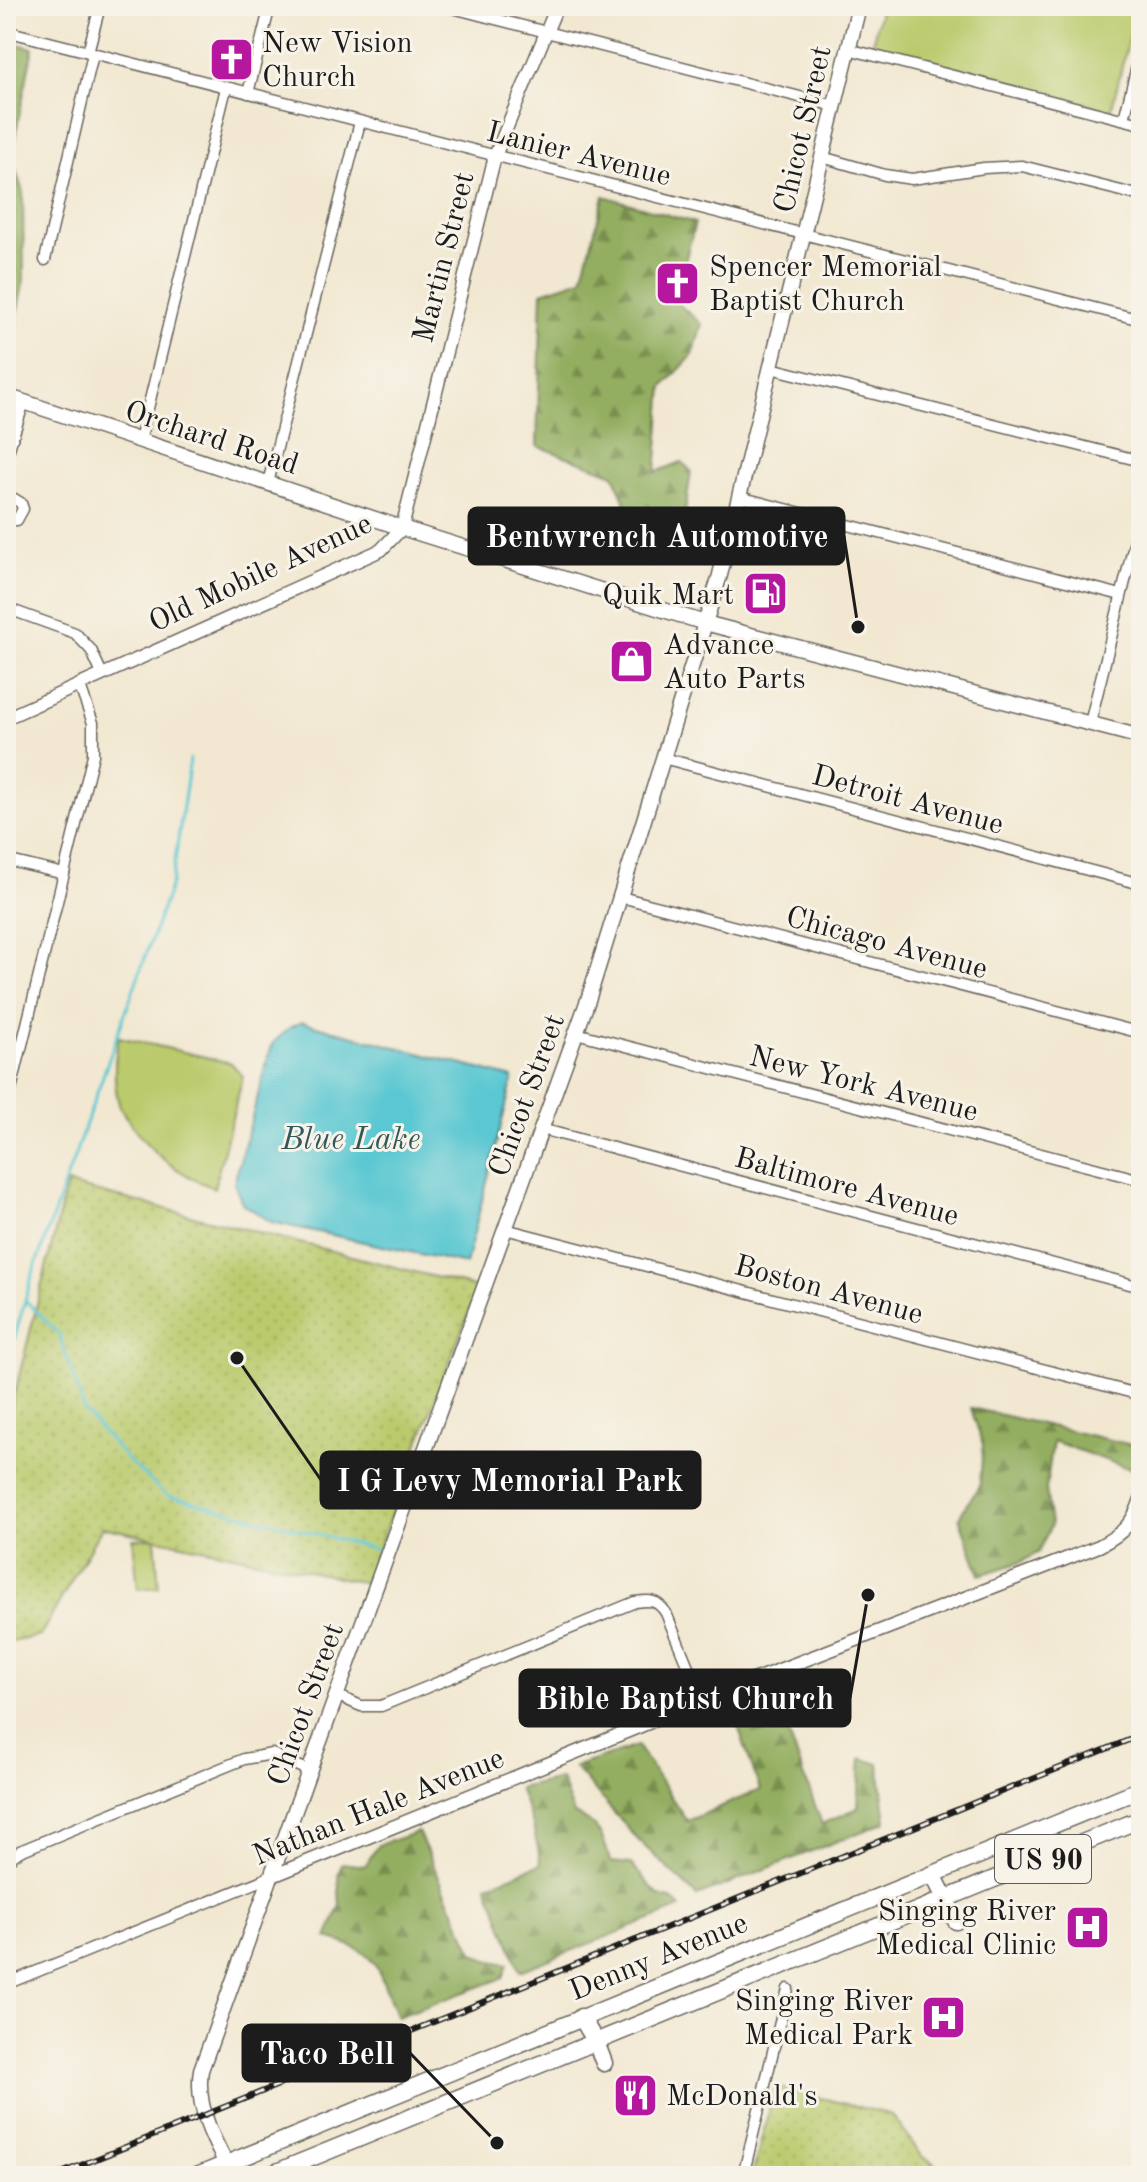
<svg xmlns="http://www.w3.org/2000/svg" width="1147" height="2182" viewBox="0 0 1147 2182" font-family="'Old Standard TT',serif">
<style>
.grass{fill:#baca6c;stroke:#6b7344;stroke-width:2}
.forest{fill:url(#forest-firs);stroke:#58653e;stroke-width:2}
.park{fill:url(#park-dots);stroke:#6b7344;stroke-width:2}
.water{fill:#5ac7d2;stroke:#3b7277;stroke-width:2}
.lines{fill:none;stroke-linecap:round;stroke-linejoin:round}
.stream{stroke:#5ac7d2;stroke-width:3}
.minor-casing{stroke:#67635b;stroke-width:13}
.tertiary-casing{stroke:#67635b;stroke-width:15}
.secondary-casing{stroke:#67635b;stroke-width:17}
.primary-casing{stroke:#67635b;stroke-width:19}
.minor{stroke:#fff;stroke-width:10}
.tertiary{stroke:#fff;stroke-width:12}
.secondary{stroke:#fff;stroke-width:14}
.primary{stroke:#fff;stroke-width:16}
.rail-casing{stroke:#1c1c1c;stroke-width:6}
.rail{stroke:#f7f3e8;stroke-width:3;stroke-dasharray:9;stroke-linecap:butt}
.labels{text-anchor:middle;stroke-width:6;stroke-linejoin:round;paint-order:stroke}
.shield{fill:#f7f3e8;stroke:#5e5c59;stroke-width:2}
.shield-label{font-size:28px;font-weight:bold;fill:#1c1c1c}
.poi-label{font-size:30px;fill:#1c1c1c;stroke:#f7f3e8;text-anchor:start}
.street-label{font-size:30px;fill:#1c1c1c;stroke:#f7f3e8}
.water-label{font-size:32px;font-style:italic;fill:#32585c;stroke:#f7f3e8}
.leader{fill:none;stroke:#1c1c1c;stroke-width:3}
.callout-dot{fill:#1c1c1c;stroke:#f7f3e8;stroke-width:3}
.callout{fill:#1c1c1c;stroke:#1c1c1c;stroke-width:3}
.callout-label{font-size:32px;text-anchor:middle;font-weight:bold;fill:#fff}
</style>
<defs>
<pattern id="forest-firs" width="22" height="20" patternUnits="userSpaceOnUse" patternTransform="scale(2)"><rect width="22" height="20" fill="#93ae60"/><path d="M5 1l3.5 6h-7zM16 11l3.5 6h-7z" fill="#778d4e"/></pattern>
<pattern id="park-dots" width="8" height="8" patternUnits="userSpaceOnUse" patternTransform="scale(2)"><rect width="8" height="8" fill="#baca6c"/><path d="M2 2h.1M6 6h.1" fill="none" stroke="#9fad5d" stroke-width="1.8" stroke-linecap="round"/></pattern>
</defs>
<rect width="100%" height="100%" fill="#f7f3e8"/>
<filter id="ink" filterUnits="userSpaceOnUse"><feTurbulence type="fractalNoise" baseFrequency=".0125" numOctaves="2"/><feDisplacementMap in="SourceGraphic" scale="16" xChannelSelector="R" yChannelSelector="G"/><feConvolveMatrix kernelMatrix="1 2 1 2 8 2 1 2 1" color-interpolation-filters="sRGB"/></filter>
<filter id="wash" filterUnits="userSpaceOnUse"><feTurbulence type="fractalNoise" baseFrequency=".006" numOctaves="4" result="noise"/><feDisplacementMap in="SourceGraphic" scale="32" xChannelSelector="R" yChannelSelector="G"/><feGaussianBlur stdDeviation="1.8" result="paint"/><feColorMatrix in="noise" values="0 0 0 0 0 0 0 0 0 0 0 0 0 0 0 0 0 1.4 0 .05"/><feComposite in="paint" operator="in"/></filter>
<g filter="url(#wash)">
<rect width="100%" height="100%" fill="#f2e8d1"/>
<g class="grass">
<polygon points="881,6 1137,6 1111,111 872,45"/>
<path d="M119 1037 231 1063 243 1076 214 1188C180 1175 153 1156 132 1125 128 1119 121 1112 119 1104 113 1084 114 1057 119 1037Z"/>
<polygon points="155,1538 159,1587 138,1589 133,1539"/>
</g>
<g class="forest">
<polygon points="6,41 33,48 11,156 23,192 24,280 6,369"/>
<polygon points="604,196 695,223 675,301 702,324 693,355 663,387 656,472 682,462 691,471 681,541 625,503 614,474 537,446 542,292 582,279"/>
<polygon points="971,1408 1141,1447 1138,1472 1053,1441 1046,1489 1051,1525 1039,1552 1021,1562 980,1575 959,1517 980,1484 983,1445"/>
<polygon points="771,1686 822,1824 858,1808 861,1758 879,1764 886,1822 697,1896 638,1840 574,1767 637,1746 687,1821 760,1790 729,1700"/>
<path d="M561 1779 574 1814C598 1823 605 1838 610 1862L631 1864 659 1896 673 1900 681 1908 520 1971 487 1885 541 1864 533 1825 519 1788Z"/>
<path d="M418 1832 473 1952 487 1960 508 1964 503 1978 397 2017C376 1969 382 1952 327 1938L340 1905 338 1875 342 1863 365 1866 378 1845Z"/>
</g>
<g class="park">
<polygon points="67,1184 478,1288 365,1583 102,1527 40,1636 6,1643 6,1428"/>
<polygon points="775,2087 892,2115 922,2156 953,2176 752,2176"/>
</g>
<polygon class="water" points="301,1022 513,1078 466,1264 271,1222 242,1203 234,1183 272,1044 289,1028"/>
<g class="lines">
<g class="stream">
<polyline points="26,1301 59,1334 85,1412 128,1461 166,1495 378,1550"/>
<polyline points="6,1368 32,1276 172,881 190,759"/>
</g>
</g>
</g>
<g filter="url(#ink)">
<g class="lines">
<defs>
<g id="minor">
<polyline points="445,6 835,106"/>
<polyline points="6,31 1141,320"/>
<polyline points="848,49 1141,124"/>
<polyline points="88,52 100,6"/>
<polyline points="248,93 270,6"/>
<polyline points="1124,119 1141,50"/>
<polyline points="822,157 885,175 912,179 984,168 1022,166 1141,196"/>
<polyline points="45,260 93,54"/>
<polyline points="771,368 1141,461"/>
<polyline points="140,441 226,88"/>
<polyline points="6,458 24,402"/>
<polyline points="268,483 360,122"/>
<polyline points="6,494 21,503 23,509 17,520 6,520"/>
<polyline points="739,497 1121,595"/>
<polyline points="6,608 75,633 91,650 102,674"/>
<polyline points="1090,723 1141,516"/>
<polyline points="663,758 1141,884"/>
<polyline points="6,860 64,874"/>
<polyline points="621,897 1141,1033"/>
<polyline points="576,1033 1141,1180"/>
<polyline points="6,1110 93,755 93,723 79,684"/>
<polyline points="541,1129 1141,1287"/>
<polyline points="505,1229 1141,1395"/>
<path d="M336 1695 361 1706H381L635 1602C649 1600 657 1599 666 1613L702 1701"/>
<polyline points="6,1861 20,1851 244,1759 272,1754 309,1771"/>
<polyline points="6,1984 270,1877"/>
<polyline points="743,2176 788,1989"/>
</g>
<g id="tertiary">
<polyline points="6,718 381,550 402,528 495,156 557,6"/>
<path d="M270 1877 761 1677 1099 1546C1122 1534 1133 1524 1141 1499"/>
</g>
<g id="secondary">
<polyline points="6,396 402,528 705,623 1141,737"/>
<path d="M233 2176C215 2144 195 2108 201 2070L588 1000 720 575 859 6"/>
</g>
<g id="primary">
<polyline points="933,1874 956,1921"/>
<polyline points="581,2017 596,2042 604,2063"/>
<polyline points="197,2176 1141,1789"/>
<polyline points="267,2176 1141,1819"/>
</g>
</defs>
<use href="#minor" class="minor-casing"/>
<use href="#tertiary" class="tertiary-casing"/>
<use href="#secondary" class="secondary-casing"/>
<use href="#primary" class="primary-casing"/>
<use href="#minor" class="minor"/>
<use href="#tertiary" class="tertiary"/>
<use href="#secondary" class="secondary"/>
<use href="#primary" class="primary"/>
<defs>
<polyline id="rail" points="54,2176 1141,1735"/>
</defs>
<use href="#rail" class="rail-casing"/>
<use href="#rail" class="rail"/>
</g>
</g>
<defs>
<symbol id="church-square" viewBox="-11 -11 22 22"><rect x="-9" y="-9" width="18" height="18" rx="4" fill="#b5179e" stroke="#f7f3e8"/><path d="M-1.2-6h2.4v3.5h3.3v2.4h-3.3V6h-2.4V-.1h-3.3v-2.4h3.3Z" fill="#fff"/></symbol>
<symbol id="fuel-square" viewBox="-11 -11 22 22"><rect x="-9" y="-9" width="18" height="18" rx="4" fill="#b5179e" stroke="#f7f3e8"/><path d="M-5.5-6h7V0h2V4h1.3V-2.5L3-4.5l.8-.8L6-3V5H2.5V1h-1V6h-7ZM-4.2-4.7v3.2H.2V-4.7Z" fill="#fff"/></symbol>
<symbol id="shop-square" viewBox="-11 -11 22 22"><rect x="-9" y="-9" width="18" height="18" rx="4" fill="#b5179e" stroke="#f7f3e8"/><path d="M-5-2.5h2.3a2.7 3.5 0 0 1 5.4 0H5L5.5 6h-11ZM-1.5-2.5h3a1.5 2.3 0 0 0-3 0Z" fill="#fff"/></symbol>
<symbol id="hospital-square" viewBox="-11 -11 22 22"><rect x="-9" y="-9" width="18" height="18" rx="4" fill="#b5179e" stroke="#f7f3e8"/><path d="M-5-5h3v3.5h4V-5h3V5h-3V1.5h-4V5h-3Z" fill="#fff"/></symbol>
<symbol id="restaurant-square" viewBox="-11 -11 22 22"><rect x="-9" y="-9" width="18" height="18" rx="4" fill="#b5179e" stroke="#f7f3e8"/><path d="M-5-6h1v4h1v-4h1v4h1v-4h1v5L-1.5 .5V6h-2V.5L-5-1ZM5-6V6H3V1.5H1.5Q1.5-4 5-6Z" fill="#fff"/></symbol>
</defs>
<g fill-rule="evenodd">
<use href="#church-square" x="206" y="34" width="51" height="51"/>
<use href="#church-square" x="652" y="258" width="51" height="51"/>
<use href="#fuel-square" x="740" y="568" width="51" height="51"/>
<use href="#shop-square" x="606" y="636" width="51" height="51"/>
<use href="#hospital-square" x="1062" y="1902" width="51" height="51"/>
<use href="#hospital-square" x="918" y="1992" width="51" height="51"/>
<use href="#restaurant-square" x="610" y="2070" width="51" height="51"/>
</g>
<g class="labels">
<rect class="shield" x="995" y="1835" width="96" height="48" rx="6"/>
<g class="shield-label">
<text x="1043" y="1869">US 90</text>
</g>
<g class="poi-label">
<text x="262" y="52">New Vision<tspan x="262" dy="34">Church</tspan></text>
<text x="709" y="276">Spencer Memorial<tspan x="709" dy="34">Baptist Church</tspan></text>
<text x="734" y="604" text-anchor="end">Quik Mart</text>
<text x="663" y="654">Advance<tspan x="663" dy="34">Auto Parts</tspan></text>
<text x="1056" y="1920" text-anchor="end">Singing River<tspan x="1056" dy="34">Medical Clinic</tspan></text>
<text x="913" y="2010" text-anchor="end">Singing River<tspan x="913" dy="34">Medical Park</tspan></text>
<text x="666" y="2105">McDonald's</text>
</g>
<g class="street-label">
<text transform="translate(802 129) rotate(-77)" y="10">Chicot Street</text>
<text transform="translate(579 153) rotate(14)" y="10">Lanier Avenue</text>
<text transform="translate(443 257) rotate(-76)" y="10">Martin Street</text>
<text transform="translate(212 437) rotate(18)" y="10">Orchard Road</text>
<text transform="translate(260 572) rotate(-25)" y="10">Old Mobile Avenue</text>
<text transform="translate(908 799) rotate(15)" y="10">Detroit Avenue</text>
<text transform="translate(887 942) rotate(15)" y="10">Chicago Avenue</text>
<text transform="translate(864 1083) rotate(14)" y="10">New York Avenue</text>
<text transform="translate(526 1095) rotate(-70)" y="10">Chicot Street</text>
<text transform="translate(847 1186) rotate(15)" y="10">Baltimore Avenue</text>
<text transform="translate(829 1289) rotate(15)" y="10">Boston Avenue</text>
<text transform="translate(305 1704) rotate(-70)" y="10">Chicot Street</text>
<text transform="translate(378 1806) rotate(-22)" y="10">Nathan Hale Avenue</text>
<text transform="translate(658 1956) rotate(-22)" y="10">Denny Avenue</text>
</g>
<g class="water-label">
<text x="351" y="1149">Blue Lake</text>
</g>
</g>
<path class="leader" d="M858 627L844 536M237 1358L321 1480M868 1595L850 1698M497 2143L410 2053"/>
<g class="callout-dot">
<circle cx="858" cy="627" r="8"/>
<circle cx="237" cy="1358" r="8"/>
<circle cx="868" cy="1595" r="8"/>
<circle cx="497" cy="2143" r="8"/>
</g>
<g class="callout">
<rect x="469" y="508" width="375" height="56" rx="8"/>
<rect x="321" y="1452" width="379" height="56" rx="8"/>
<rect x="520" y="1670" width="330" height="56" rx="8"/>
<rect x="243" y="2025" width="167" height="56" rx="8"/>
</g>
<g class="callout-label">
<text x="657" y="547">Bentwrench Automotive</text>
<text x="510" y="1491">I G Levy Memorial Park</text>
<text x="685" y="1709">Bible Baptist Church</text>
<text x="327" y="2064">Taco Bell</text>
</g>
<rect width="1147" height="2182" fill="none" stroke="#f7f3e8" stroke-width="32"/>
</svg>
